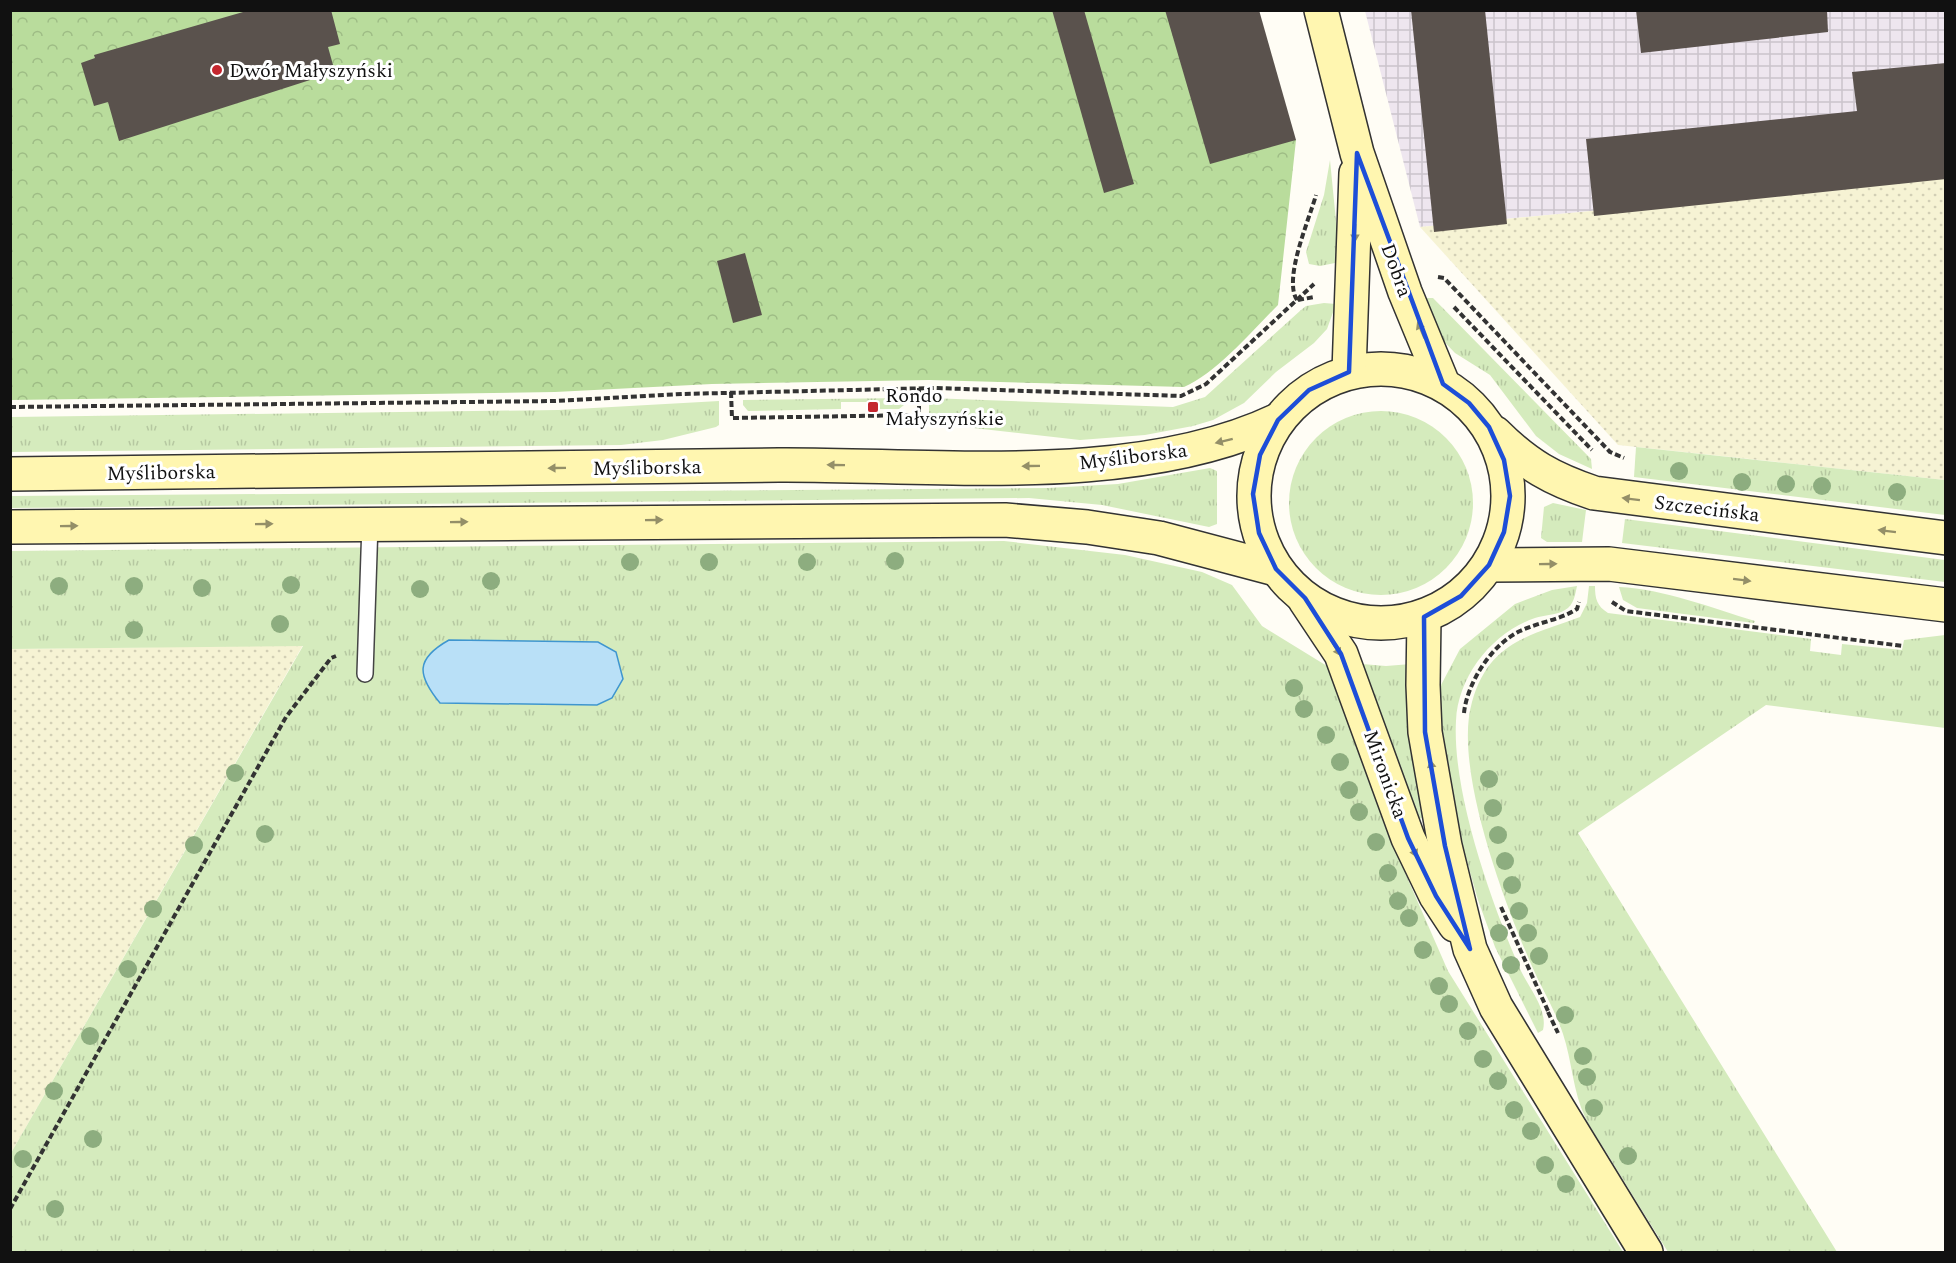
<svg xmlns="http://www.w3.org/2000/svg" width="1956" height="1263" viewBox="0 0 1956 1263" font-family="Spectral,serif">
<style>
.industrial{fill:url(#industrial-grid)}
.farmland{fill:url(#farmland-dots)}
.grass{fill:url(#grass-tufts)}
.forest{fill:url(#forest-crowns)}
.water{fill:#b9e0f7;stroke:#3f96cf;stroke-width:1.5}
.building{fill:#5a524d}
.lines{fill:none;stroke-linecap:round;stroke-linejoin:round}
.lane-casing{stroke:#444;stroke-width:18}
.secondary-casing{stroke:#333;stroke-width:36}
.path{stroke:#333;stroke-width:4;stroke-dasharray:6 3;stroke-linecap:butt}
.lane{stroke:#fff;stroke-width:15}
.secondary{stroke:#fff6b0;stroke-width:33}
.tree{fill:#8dad7f}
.oneway{fill:#948f68}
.marked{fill:none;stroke:#1d4ed8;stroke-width:4.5;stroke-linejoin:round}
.poi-dot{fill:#c4262e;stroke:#fff;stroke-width:2}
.labels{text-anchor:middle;stroke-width:6;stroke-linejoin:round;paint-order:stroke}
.poi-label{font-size:20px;fill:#111;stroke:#fff;text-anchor:start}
.street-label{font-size:20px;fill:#111;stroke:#fff}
</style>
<defs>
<pattern id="industrial-grid" width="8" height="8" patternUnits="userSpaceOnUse" patternTransform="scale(1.5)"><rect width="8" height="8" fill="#eee6ef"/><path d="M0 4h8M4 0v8" fill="none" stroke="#cbc4cc"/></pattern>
<pattern id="farmland-dots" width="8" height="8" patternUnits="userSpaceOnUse" patternTransform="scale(1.5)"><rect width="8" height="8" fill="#f6f3d4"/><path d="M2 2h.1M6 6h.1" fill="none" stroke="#d2cfb5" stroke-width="1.8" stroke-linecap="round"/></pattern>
<pattern id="grass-tufts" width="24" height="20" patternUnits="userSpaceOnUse" patternTransform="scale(1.5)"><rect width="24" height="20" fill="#d5ebbd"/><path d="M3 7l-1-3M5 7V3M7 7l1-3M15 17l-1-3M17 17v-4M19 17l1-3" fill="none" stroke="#b6c8a1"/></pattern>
<pattern id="forest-crowns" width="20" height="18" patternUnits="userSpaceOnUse" patternTransform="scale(1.5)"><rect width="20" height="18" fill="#b9dc9c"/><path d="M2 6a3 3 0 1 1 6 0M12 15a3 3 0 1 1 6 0" fill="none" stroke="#9ebc85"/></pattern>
</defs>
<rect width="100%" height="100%" fill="#fffdf5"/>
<polygon class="industrial" points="1365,11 1945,11 1945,178 1420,227"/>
<g class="farmland">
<polygon points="1945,178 1945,480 1618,445 1420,227"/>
<polygon points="303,645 11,1153 11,649"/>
</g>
<g class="grass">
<polygon points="1330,160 1340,262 1320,266 1309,264 1306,252 1324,195"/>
<polygon points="1419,298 1433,298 1591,459 1592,469 1559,454 1536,436 1490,375 1455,353 1433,330"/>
<polygon points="1324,303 1336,304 1327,329 1314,343 1276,372 1244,403 1213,420 1193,426 1145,435 1080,440 929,423 929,398 1173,407 1205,397 1301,310 1306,306"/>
<polygon points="905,398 904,405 899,409 870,409 869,402 841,402 841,409 748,411 743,405 743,400"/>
<polygon points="719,401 719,425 716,427 663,440 621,445 11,452 11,417 558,410"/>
<circle cx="1381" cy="503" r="92"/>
<polygon points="1636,447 1945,480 1945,515 1634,477"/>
<polygon points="1210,468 1217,471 1217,524 1209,527 1102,505 1029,498 10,508 11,496 1048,488 1118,484"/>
<polygon points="1553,503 1586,510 1582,542 1547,542 1541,538 1544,507"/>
<polygon points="1625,519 1945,560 1945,582 1622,543"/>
<polygon points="1004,541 1125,555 1202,572 1232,585 1262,626 1327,666 1356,734 1406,875 1448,971 1623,1252 11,1252 11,1153 303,646 11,649 10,551"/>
<path d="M1577 586C1575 595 1574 605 1565 610 1557 615 1544 615 1535 618 1492 633 1458 676 1456 721 1452 793 1492 905 1521 971 1529 988 1548 1010 1543 1030L1538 1033 1495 947 1478 900 1458 830 1438 711 1441 685 1460 649 1515 604 1552 590Z"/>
<path d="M1589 586H1595C1595 599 1597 606 1608 613L1811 639 1810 651 1841 655 1842 644 1902 650 1904 640 1945 635V728L1766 705 1578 833 1837 1252H1668C1649 1222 1630 1191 1611 1160 1603 1146 1592 1132 1585 1117 1573 1092 1572 1061 1563 1034 1555 1009 1541 988 1531 964 1504 902 1453 767 1472 702 1489 641 1530 636 1580 617L1587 603Z"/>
<path d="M1619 587C1664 589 1712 608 1755 621L1754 623 1637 608 1623 600Z"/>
<polygon points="1362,664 1386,666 1411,664 1426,817 1415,820"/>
</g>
<path class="forest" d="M10 11H1190L1217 80 1296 140 1278 305C1252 331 1217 373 1184 387L929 380 712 384 555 392 11 400Z"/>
<path class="water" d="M449 640 598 642 616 652 623 679 612 698 597 705 440 703C417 675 415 659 449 640Z"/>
<g class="building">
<polygon points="250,10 331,10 340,44 328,47 335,72 119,141 108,102 94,106 81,63 95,58 94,55"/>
<polygon points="1052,10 1084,10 1134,184 1104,193"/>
<polygon points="1165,10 1259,10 1296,140 1210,164"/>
<polygon points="1411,10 1485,10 1507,224 1434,232"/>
<polygon points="1636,10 1827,10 1828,32 1641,53"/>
<polygon points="1946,63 1946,179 1594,216 1586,139 1857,111 1852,72"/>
<polygon points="745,253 762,315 733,323 717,261"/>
</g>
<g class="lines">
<defs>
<polyline id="lane" points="365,674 370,523"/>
<g id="secondary">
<polyline points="1321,10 1357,153 1405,292 1443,384"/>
<circle cx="1381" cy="496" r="127"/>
<polyline points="1349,372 1356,173"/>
<path d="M1495 433C1527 465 1552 479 1594 493L1946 538"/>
<path d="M10 474C267 471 523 468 779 465 934 464 1135 488 1278 420"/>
<polyline points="10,527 1005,520 1087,527 1159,538 1276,569"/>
<polyline points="1489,565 1609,564 1946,605"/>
<polyline points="1305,600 1341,654 1408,838 1436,896 1455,925"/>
<polyline points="1424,617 1423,685 1425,732 1445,846 1470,949 1496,1007 1646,1252"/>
</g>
</defs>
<use href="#lane" class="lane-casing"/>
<use href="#secondary" class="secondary-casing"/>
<g class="path">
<polyline points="1438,277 1444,278 1610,452 1624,458"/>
<path d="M1297 300C1283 279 1309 220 1316 195"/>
<polyline points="1298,300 1314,297"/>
<polyline points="1454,307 1592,450"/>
<polyline points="731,392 732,418 919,415 919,388"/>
<polyline points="10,407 555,401 682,394 935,388 1181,396 1206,384 1314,284"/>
<polyline points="1612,602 1626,611 1903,646"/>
<path d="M1464 713C1467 683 1492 644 1520 631 1539 622 1560 620 1577 609L1579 602"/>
<polyline points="1501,907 1548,1011"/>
<polyline points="1548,1012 1558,1033"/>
<polyline points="10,1209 286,717 331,658 336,656"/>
</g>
<use href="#lane" class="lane"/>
<use href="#secondary" class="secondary"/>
</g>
<g class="tree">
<circle cx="1679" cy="471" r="9"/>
<circle cx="1742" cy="482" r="9"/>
<circle cx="1786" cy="484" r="9"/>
<circle cx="1822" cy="486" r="9"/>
<circle cx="1897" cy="492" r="9"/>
<circle cx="895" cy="561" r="9"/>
<circle cx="630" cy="562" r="9"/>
<circle cx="709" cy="562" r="9"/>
<circle cx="807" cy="562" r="9"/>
<circle cx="491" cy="581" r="9"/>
<circle cx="291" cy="585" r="9"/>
<circle cx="59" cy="586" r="9"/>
<circle cx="134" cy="586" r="9"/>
<circle cx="202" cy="588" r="9"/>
<circle cx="420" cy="589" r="9"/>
<circle cx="280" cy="624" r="9"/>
<circle cx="134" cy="630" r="9"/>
<circle cx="1294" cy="688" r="9"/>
<circle cx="1304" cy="709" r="9"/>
<circle cx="1326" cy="735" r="9"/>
<circle cx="1340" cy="762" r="9"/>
<circle cx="235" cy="773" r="9"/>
<circle cx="1489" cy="779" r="9"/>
<circle cx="1349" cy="790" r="9"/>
<circle cx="1493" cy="808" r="9"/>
<circle cx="1359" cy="812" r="9"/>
<circle cx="265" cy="834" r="9"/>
<circle cx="1498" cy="835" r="9"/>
<circle cx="1376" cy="842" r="9"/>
<circle cx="194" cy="845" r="9"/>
<circle cx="1505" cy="861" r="9"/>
<circle cx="1388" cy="873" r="9"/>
<circle cx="1512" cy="885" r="9"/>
<circle cx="1398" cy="901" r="9"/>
<circle cx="153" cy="909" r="9"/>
<circle cx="1519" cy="911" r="9"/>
<circle cx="1409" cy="918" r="9"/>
<circle cx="1499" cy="933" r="9"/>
<circle cx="1528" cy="933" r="9"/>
<circle cx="1423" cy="950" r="9"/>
<circle cx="1539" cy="956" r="9"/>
<circle cx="1511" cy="965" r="9"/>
<circle cx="128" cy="969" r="9"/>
<circle cx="1439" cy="986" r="9"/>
<circle cx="1449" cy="1004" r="9"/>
<circle cx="1565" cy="1015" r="9"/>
<circle cx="1468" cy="1031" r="9"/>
<circle cx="90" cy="1036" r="9"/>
<circle cx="1583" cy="1056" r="9"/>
<circle cx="1483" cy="1059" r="9"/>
<circle cx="1587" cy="1077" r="9"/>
<circle cx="1498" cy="1081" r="9"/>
<circle cx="54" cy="1091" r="9"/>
<circle cx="1594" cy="1108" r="9"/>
<circle cx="1514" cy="1110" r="9"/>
<circle cx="1531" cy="1131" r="9"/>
<circle cx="93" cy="1139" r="9"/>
<circle cx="1628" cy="1156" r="9"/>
<circle cx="23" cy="1159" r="9"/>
<circle cx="1545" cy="1165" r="9"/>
<circle cx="1566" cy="1184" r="9"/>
<circle cx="55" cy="1209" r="9"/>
</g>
<defs><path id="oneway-solid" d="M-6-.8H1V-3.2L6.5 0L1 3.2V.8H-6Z" transform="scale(1.5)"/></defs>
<g class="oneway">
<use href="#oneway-solid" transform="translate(1355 233) rotate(91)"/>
<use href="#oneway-solid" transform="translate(1421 330) rotate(-113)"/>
<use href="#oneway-solid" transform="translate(1224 441) rotate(166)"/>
<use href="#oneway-solid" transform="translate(836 465) rotate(-179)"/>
<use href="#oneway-solid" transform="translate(1031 466) rotate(179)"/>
<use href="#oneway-solid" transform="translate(557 468) rotate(179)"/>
<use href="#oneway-solid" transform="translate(1631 499) rotate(-173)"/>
<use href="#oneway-solid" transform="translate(654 520) rotate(-1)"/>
<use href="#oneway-solid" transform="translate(459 522) rotate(-1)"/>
<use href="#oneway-solid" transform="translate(264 524) rotate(-1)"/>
<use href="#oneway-solid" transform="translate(69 526) rotate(-1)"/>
<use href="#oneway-solid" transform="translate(1887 531) rotate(-173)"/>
<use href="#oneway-solid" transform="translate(1548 564) rotate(-1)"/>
<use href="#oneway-solid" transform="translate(1742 580) rotate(7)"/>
<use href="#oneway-solid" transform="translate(1336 648) rotate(59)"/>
<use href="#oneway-solid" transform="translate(1432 769) rotate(-100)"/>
<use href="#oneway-solid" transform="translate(1413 849) rotate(65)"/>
</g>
<path class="marked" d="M1357 153 1443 384 1469 403 1489 427 1504 460 1510 496 1504 532 1489 565 1461 596 1424 617 1425 732 1445 846 1470 949 1436 896 1408 838 1341 654 1305 598 1276 569 1259 533 1253 494 1260 455 1278 420 1309 390 1349 372Z"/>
<g class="poi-dot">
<circle cx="217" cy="70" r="6"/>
<rect x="867" y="401" width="12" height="12" rx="3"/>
</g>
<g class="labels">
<g class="poi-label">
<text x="229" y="77">Dwór Małyszyński</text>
<text x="885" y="402">Rondo<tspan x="885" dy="23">Małyszyńskie</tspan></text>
</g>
<g class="street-label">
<text transform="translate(1397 270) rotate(70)" y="7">Dobra</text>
<text transform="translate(1133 456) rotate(-7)" y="7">Myśliborska</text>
<text transform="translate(647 467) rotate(-1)" y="7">Myśliborska</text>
<text transform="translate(161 472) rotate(-1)" y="7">Myśliborska</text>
<text transform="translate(1707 508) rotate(7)" y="7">Szczecińska</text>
<text transform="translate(1386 774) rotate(70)" y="7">Mironicka</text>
</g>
</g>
<rect width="1956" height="1263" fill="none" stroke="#111111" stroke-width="24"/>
</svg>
